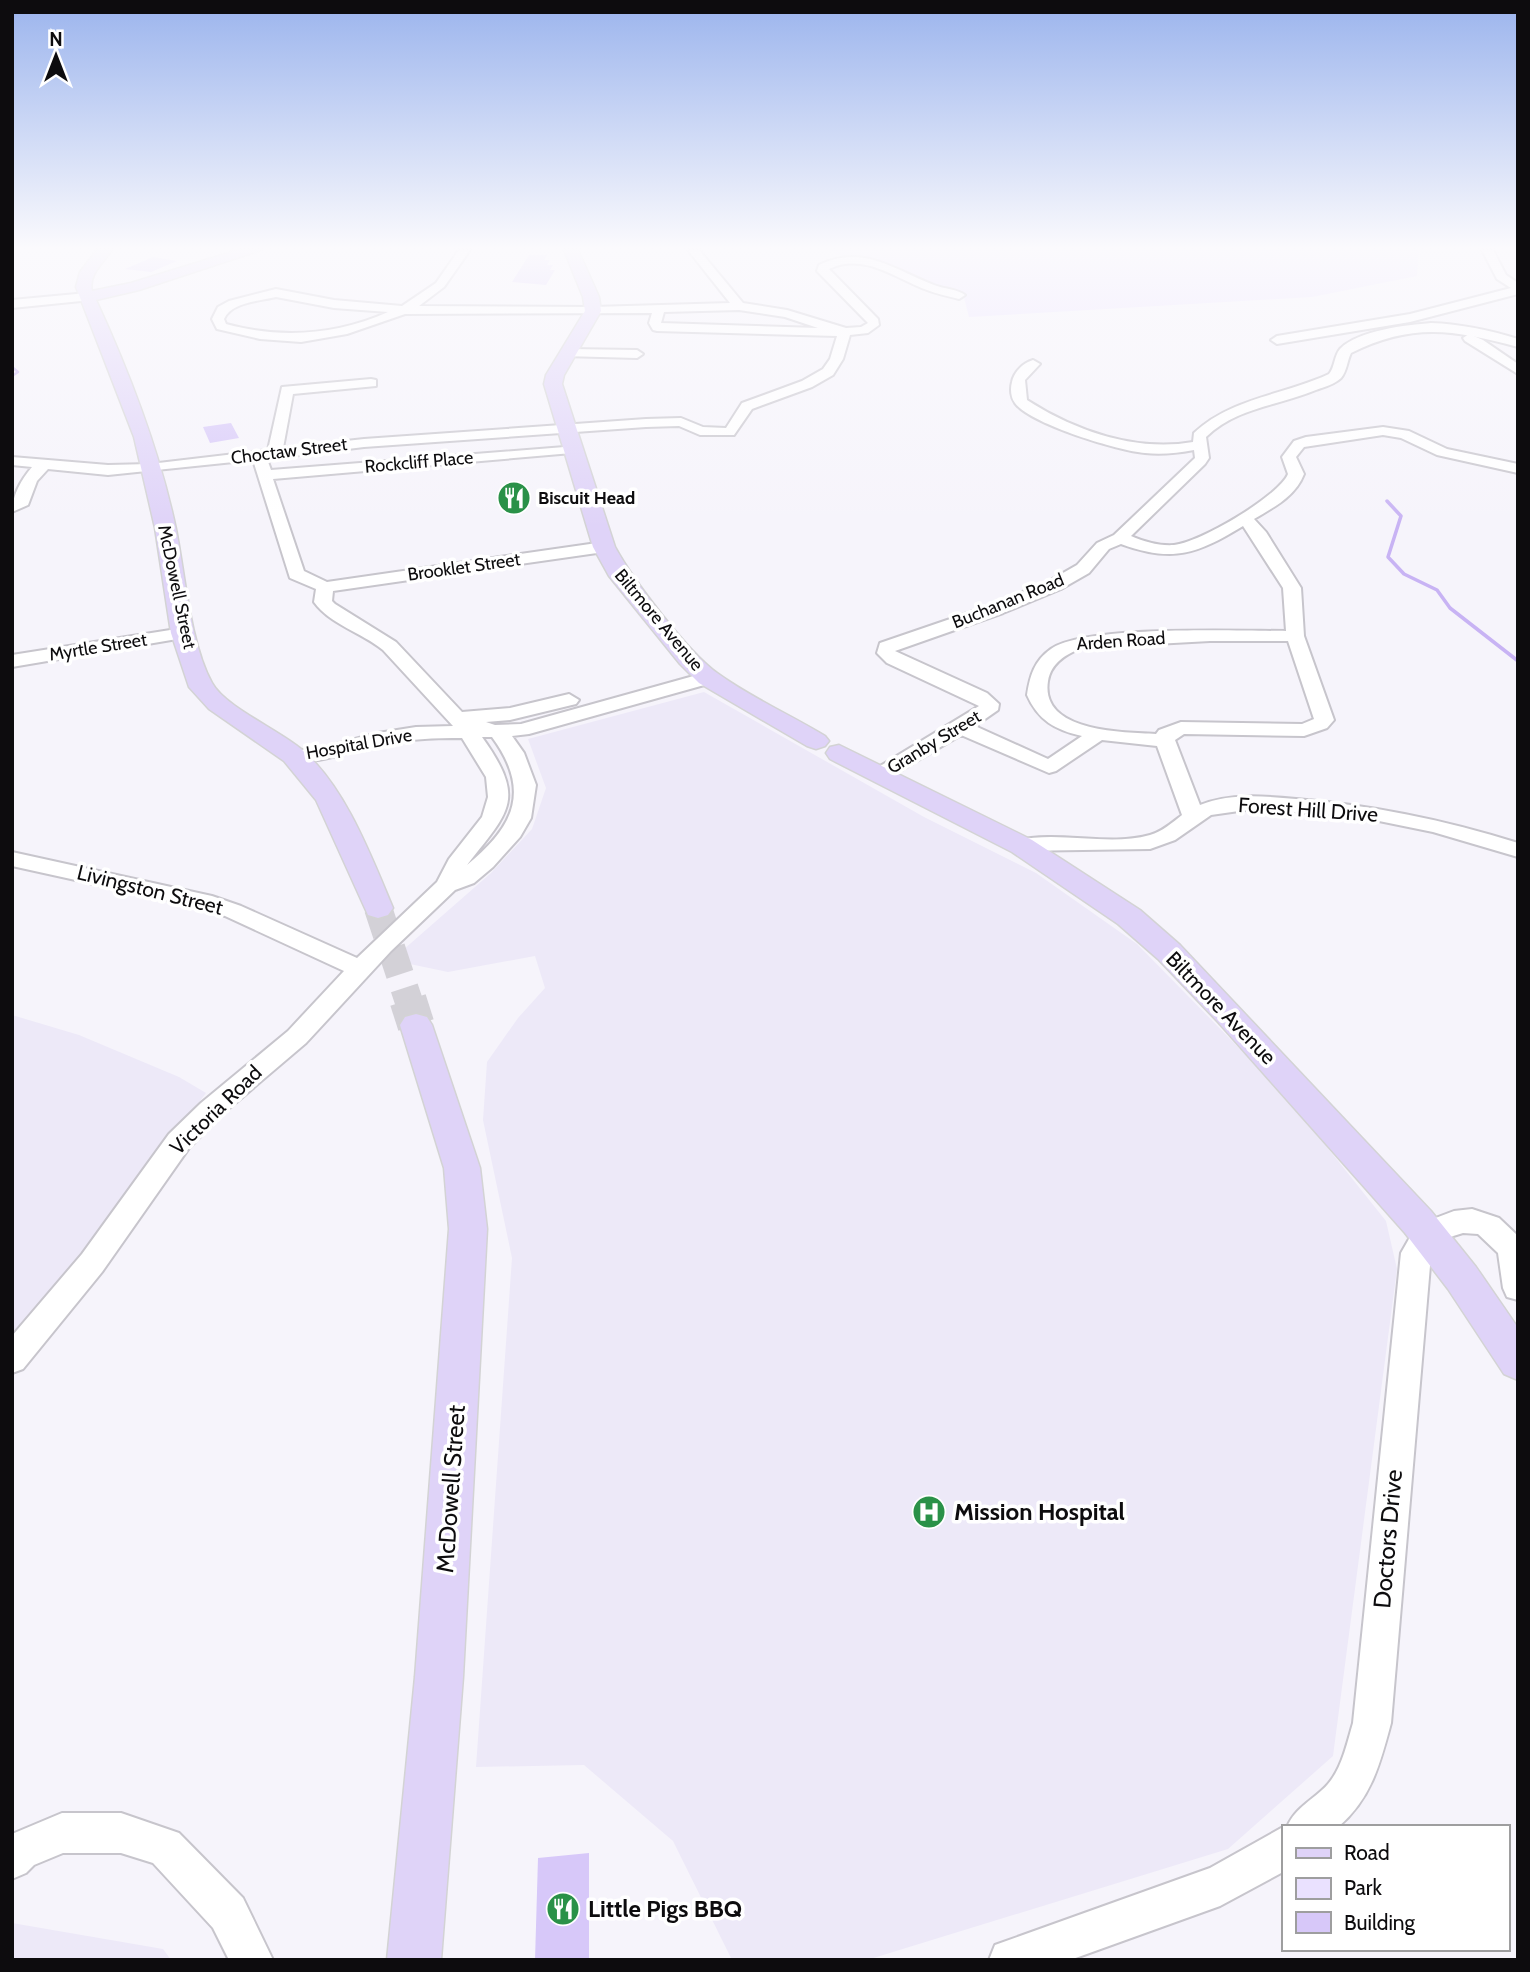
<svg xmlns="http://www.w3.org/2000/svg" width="1530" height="1972" viewBox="0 0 1530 1972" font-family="Cabin,sans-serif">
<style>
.built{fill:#ede9f8}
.green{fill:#eae1ff}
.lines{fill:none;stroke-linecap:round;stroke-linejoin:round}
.stream-far1{stroke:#c8b3f4;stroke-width:2.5}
.stream{stroke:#c8b3f4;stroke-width:3.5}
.building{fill:#d7c8f9}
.major-tunnel-far1{stroke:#d3d1d7;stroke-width:28;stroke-dasharray:28 14;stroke-linecap:butt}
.major-tunnel{stroke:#d3d1d7;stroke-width:37;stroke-dasharray:37 18;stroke-linecap:butt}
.minor-casing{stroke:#c7c5cc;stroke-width:4}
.major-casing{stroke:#d3d3d4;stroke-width:3}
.minor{fill:#fff;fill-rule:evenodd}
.major{fill:#dfd3f8;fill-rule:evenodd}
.labels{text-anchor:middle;stroke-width:7;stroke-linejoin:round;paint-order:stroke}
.far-street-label{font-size:18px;fill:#0d0c0e;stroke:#fff}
.far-poi-label{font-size:18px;font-weight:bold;fill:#0d0c0e;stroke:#fff;text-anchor:start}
.street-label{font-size:21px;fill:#0d0c0e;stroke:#fff}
.near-street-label{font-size:24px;fill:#0d0c0e;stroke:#fff}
.near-poi-label{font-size:24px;font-weight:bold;fill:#0d0c0e;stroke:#fff;text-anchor:start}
</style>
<rect width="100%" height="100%" fill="#f6f4fb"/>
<g class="built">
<polygon points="704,692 924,817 1036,873 1137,944 1287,1097 1386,1221 1397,1269 1333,1756 1228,1849 867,1960 732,1960 673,1841 584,1765 476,1767 512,1258 483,1120 487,1062 518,1018 545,988 535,956 448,972 405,963 403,950 491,873 532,829 546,788 528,739"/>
<polygon points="12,1015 79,1035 179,1077 206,1093 62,1280 12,1333"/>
<polygon points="12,1923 163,1949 171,1960 12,1960"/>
</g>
<path class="green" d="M829 250H1419L1417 276 1312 297 969 317 963 294C929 286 899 267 865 259 851 255 842 259 829 250Z"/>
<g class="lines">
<polyline class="stream-far1" points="12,367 18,372 12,376"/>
<polyline class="stream" points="1387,501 1401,516 1388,557 1404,574 1437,590 1450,608 1518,661"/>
</g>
<g class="building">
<polygon points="529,255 547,255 544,260 550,260 547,265 553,265 550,270 555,270 546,285 512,282"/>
<polygon points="153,257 177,261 151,272 125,269"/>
<polygon points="231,423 239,438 210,443 203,427"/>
<polygon points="589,1853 589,1960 535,1960 538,1858"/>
</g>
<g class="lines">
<polyline class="major-tunnel-far1" points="378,908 409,1002"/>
<polyline class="major-tunnel" points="408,1000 416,1025"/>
<defs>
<g id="minor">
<path d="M459 250H470L444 287 419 306 593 307 730 303 688 250H699L743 303 787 310 846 328 861 327 868 323 817 271 819 265C863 244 893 269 934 285 944 289 957 289 965 295L959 299C948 296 937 294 927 290 895 278 863 252 829 269L878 319 879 325 868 333 850 335 843 359 833 375 812 387 752 409 734 435H700L679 426 646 427 364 447 267 459 271 470 577 446 579 449 577 452 572 453 273 479 304 571 327 582 604 542 610 544 612 547 610 550 604 552 333 591 332 601 335 604 396 642 462 712 510 708 569 694 579 700 576 704 510 720 486 722 495 725 521 724 708 672 717 678 715 682 529 734 512 736 524 753 536 785 531 818 520 837 493 867 474 883 455 890 391 951 306 1043 219 1117 189 1148 102 1272 23 1369 12 1373V1336L82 1254 169 1134 201 1103 288 1031 344 971 225 916 198 907 12 866V852L212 896 241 906 357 958 437 882 449 859 482 817 488 797 486 777 462 738C435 738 408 739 381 744 350 750 318 767 286 759L283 755 286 751 317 749 378 733 416 727 453 726 383 650C361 632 331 625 314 602L316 589 290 578 253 460 108 475 48 469 37 481 28 505 12 512C12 496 21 480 32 467L12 465V457L108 465 150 464 268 450 282 387 371 379 376 380V386L293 394 283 448 364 439 646 419 681 418 703 427 726 428 742 403 802 381 823 369 830 359 837 336 657 331 653 330 649 323 652 313 405 314 347 334 301 342 260 339 217 329 212 319 218 307 229 301 276 289 334 300 402 306 436 283ZM276 297 334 308 388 312C336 335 281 339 226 324L224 319C231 302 260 301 276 297ZM739 310 785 317 818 328 661 323 664 312ZM482 737H492C531 790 515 826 467 865 509 811 527 800 482 737Z"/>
<polygon points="1482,250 1493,250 1506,275 1518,283 1518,294 1410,322 1277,344 1271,340 1277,336 1410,314 1511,288 1497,279"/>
<polygon points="87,293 91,294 91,300 12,308 12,300"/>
<path d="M1431 323C1461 324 1489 330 1518 339V347C1454 330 1413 322 1351 353 1347 361 1347 371 1341 378 1335 384 1324 387 1316 390 1278 406 1237 407 1206 437L1209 458 1205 464 1131 536C1145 542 1159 546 1174 545 1199 543 1279 496 1288 474L1282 457 1294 441 1306 437 1383 427 1409 431 1447 449 1518 464V473L1437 455 1401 438 1383 435 1304 447 1296 457 1304 474C1295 497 1274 507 1254 519L1266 532 1301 588 1304 636 1334 720 1327 728 1304 736 1184 734 1175 740 1200 805C1230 793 1264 796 1296 799 1372 805 1445 820 1518 843V857L1433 832 1379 821 1322 814 1253 809 1211 815 1175 840 1150 849 1014 851 1011 846 1014 841C1059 830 1108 847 1150 835 1162 832 1173 822 1182 815L1157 746 1102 740 1056 771 1049 773 961 735 886 779H872L869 775 872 771 979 706 887 663 877 653 880 643 991 605 1049 581 1077 565 1097 543 1114 535 1195 458 1194 450C1178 453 1161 455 1145 453 1119 451 1030 424 1015 403 1011 398 1010 389 1012 382 1014 372 1023 363 1033 360L1040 364 1025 380 1027 400C1075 431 1136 452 1193 442L1194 433C1231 398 1284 395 1329 374 1335 367 1334 356 1340 349 1358 330 1407 325 1431 323ZM1243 526 1283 588 1286 631C1238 631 1085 625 1051 649 1034 661 1030 676 1027 695 1038 720 1055 730 1082 736L1048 759 975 726 998 710 999 704 987 693 895 651 1003 613 1061 589 1089 573 1109 549 1121 544C1173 563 1197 554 1243 526ZM1210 641H1288L1314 719 1302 724 1181 722 1159 730 1156 734C1121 732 1040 732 1048 681 1051 663 1066 654 1082 648Z"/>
<polygon points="1469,334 1483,340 1518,364 1518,374 1465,341 1463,338"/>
<polygon points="568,349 637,350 643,354 637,358 563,356 563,350"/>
<polygon points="183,628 192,633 189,637 12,667 12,655"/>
<path d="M1472 1209 1499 1218 1518 1236V1300L1507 1297 1503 1288 1498 1253 1478 1234 1463 1233 1437 1241 1431 1254 1391 1723C1380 1764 1371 1799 1338 1827H1287C1296 1806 1314 1800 1328 1784 1342 1768 1347 1743 1353 1723L1401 1253 1417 1225 1454 1211Z"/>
<polygon points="62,1813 121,1813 179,1833 243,1898 273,1960 229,1960 213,1928 153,1863 121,1853 63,1853 34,1865 26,1873 12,1879 12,1834"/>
<polygon points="1283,1827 1283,1872 1220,1906 1070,1960 989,1960 995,1945 1210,1868"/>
</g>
<g id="major">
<path d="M97 250H112C103 263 88 275 92 291L131 283 238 250H261L139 290 96 300C130 374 159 449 176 529 185 574 190 643 212 683 225 707 279 730 301 749 345 786 371 856 393 908L388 915 378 918 368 915 316 800 284 761 209 709 189 687 171 633 155 528 134 437 76 287 80 272Z"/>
<path d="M564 250H578L599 297 601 311 564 375 562 384 615 547C633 580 687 651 717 673 750 697 790 715 825 736L829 741 825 746 816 749 807 746 699 683 680 664 609 576 593 547 544 384 546 375 585 311 583 297Z"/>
<polygon points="839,745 1032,840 1140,910 1180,945 1431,1211 1476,1267 1518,1328 1518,1380 1504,1374 1448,1289 1405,1233 1218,1022 1158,959 1118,924 1012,852 830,759 826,753 830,747"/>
<polygon points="416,1014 427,1017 432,1025 480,1168 487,1229 463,1677 441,1960 387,1960 415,1677 449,1229 444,1168 400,1025 405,1017"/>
</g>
</defs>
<use href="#minor" class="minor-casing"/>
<use href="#major" class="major-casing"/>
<use href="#minor" class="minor"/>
<use href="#major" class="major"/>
</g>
<linearGradient id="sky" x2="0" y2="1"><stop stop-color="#9bb4ed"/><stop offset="0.47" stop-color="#fbfafd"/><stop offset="1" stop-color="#fbfafd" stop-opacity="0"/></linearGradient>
<rect width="1530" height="527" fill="url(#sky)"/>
<defs>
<symbol id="restaurant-disc" viewBox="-11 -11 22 22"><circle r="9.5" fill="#2a9148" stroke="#fff"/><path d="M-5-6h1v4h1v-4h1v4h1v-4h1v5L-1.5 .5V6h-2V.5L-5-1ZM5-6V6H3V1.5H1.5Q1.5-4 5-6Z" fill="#fff"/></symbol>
<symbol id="hospital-disc" viewBox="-11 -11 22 22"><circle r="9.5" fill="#2a9148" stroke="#fff"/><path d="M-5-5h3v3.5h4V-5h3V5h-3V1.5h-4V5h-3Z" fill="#fff"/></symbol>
</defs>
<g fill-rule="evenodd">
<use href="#restaurant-disc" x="495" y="479" width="38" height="38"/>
<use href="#hospital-disc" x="910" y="1493" width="38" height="38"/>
<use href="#restaurant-disc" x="544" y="1890" width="38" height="38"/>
</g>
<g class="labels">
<g class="far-street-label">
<text transform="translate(289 451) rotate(-7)" y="6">Choctaw Street</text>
<text transform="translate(419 462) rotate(-5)" y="6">Rockcliff Place</text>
<text transform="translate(464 567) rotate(-8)" y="6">Brooklet Street</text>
<text transform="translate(177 587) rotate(78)" y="6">McDowell Street</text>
<text transform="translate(1008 601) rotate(-22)" y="6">Buchanan Road</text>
<text transform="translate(659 620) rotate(50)" y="6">Biltmore Avenue</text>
<text transform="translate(1121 641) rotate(-4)" y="6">Arden Road</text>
<text transform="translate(98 647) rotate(-9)" y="6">Myrtle Street</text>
<text transform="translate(934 742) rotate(-31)" y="6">Granby Street</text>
<text transform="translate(359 744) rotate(-10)" y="6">Hospital Drive</text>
</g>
<g class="far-poi-label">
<text x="538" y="504">Biscuit Head</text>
</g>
<g class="street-label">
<text transform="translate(1308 810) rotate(4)" y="7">Forest Hill Drive</text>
<text transform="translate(150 890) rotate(14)" y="7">Livingston Street</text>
<text transform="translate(1221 1008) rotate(46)" y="7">Biltmore Avenue</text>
<text transform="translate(216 1110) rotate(-44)" y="7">Victoria Road</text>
</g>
<g class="near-street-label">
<text transform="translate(451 1489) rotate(-86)" y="8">McDowell Street</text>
<text transform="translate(1388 1539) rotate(-85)" y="8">Doctors Drive</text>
</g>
<g class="near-poi-label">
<text x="954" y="1520">Mission Hospital</text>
<text x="588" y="1917">Little Pigs BBQ</text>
</g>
</g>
<rect width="1530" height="1972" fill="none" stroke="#0d0c0e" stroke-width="28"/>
<rect x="1282" y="1825" width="228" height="126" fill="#ffffff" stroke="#9e9e9f" stroke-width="2"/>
<rect x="1296" y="1848" width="35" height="10" fill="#dfd3f8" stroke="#9e9e9f" stroke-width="2"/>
<text x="1344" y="1860" font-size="21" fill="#0d0c0e">Road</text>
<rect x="1296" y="1878" width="35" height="21" fill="#eae1ff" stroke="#9e9e9f" stroke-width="2"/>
<text x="1344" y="1895" font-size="21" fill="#0d0c0e">Park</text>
<rect x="1296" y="1912" width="35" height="21" fill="#d7c8f9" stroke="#9e9e9f" stroke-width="2"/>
<text x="1344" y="1930" font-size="21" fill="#0d0c0e">Building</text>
<g transform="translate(56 56)" stroke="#ffffff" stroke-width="5" paint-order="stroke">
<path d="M0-5L12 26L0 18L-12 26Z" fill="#0d0c0e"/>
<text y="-10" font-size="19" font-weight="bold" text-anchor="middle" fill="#0d0c0e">N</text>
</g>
</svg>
